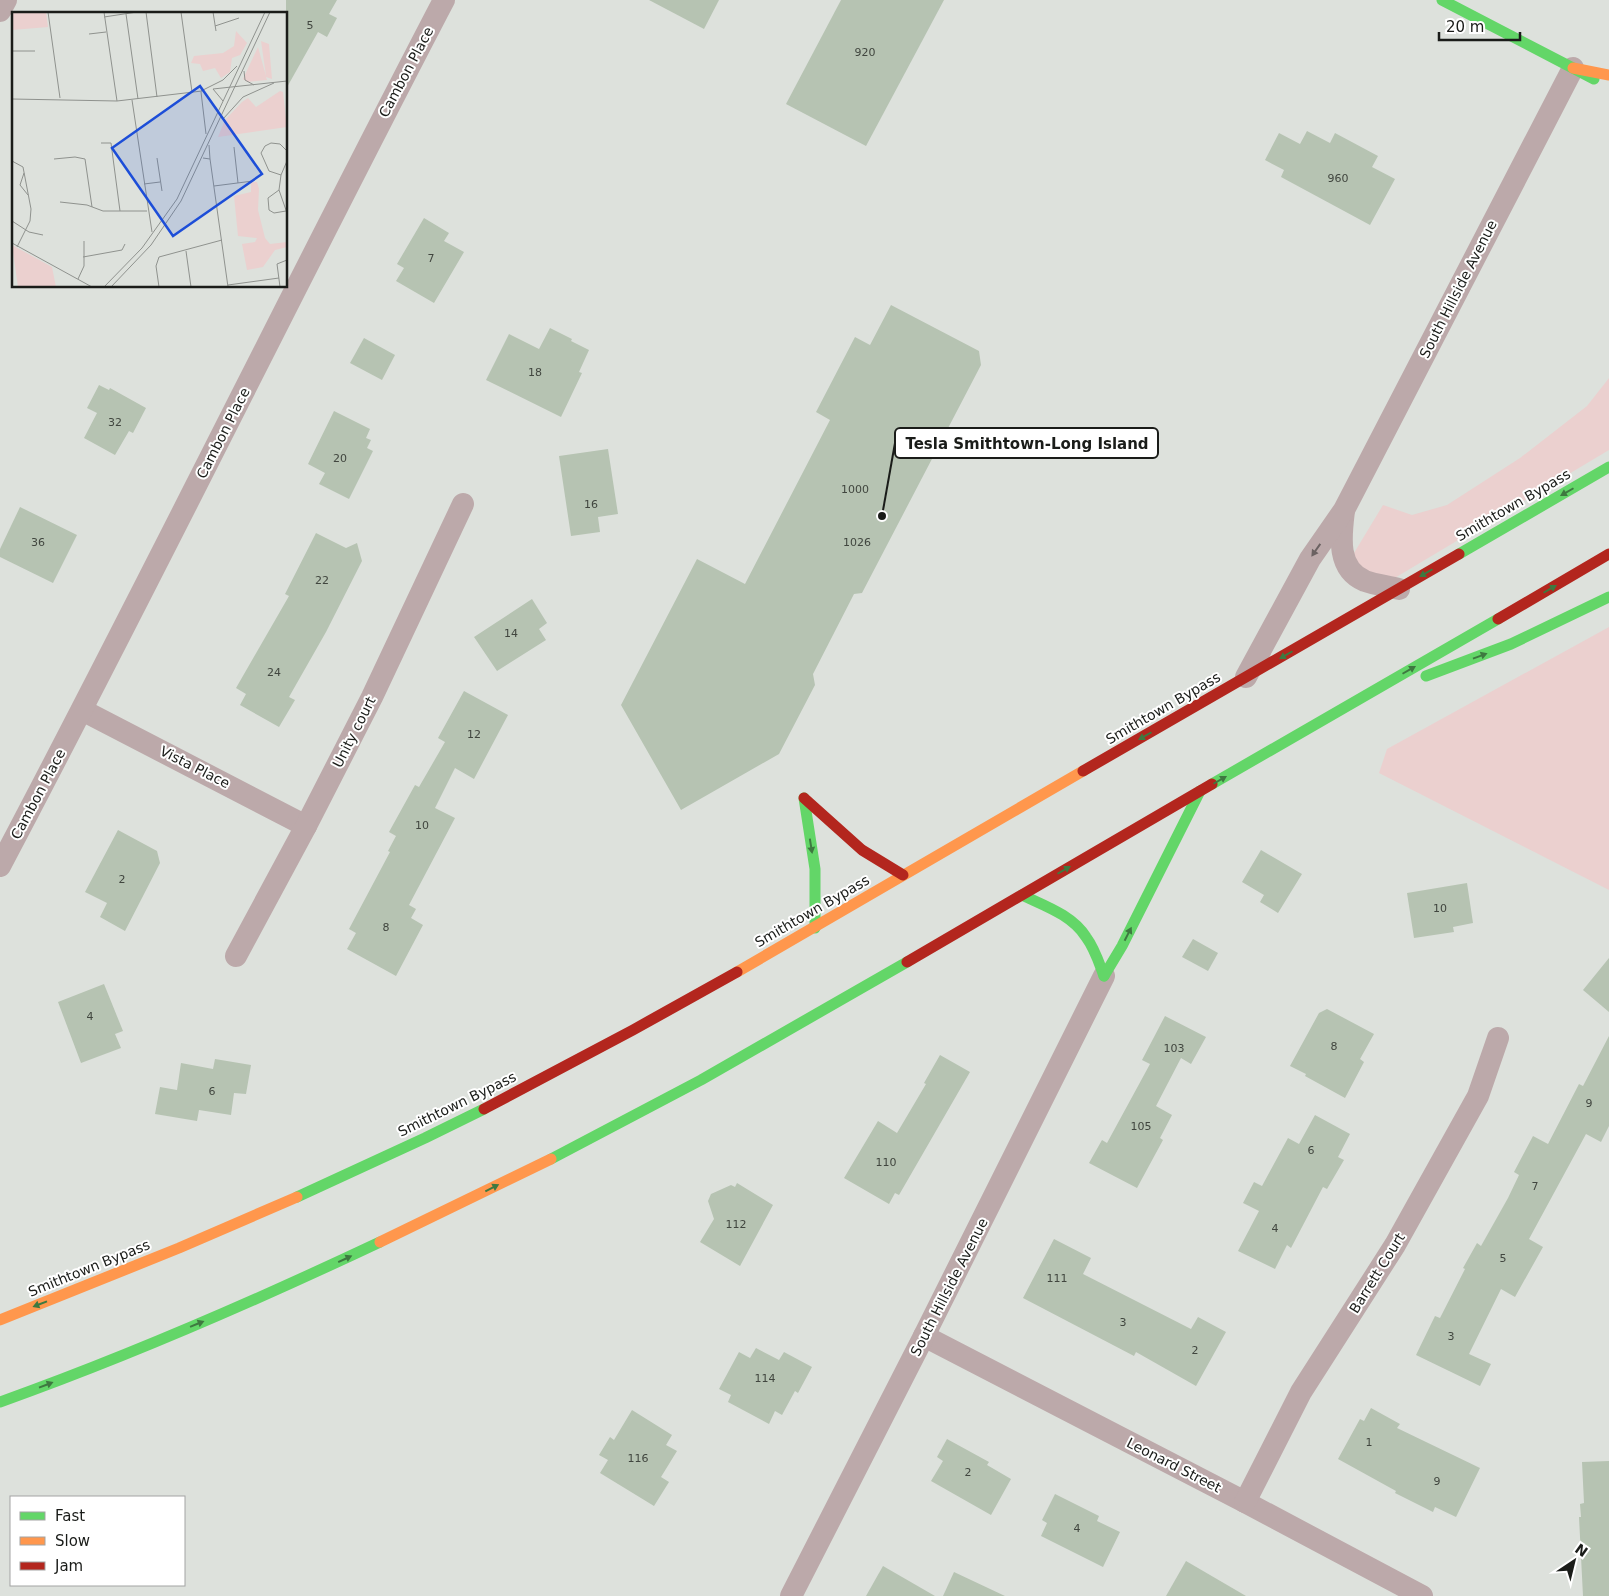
<svg xmlns="http://www.w3.org/2000/svg" width="1609" height="1596" viewBox="0 0 1609 1596" font-family="'DejaVu Sans',sans-serif">
<style>
.green{fill:#ebd0cf}
.building{fill:#b6c3b2}
.lines{fill:none;stroke-linecap:round;stroke-linejoin:round}
.street{stroke:#bca9aa;stroke-width:22}
.fast{stroke:#63d668;stroke-width:11}
.slow{stroke:#ff974d;stroke-width:11}
.jam{stroke:#b3261e;stroke-width:11}
.oneway{fill:#3e7940}
.oneway2{fill:#6b6262}
.labels{text-anchor:middle;stroke-width:4;stroke-linejoin:round;paint-order:stroke}
.number-label{font-size:11px;fill:#41463f}
.street-label{font-size:14px;fill:#1a1c19;stroke:#fff}
.inset-road{fill:none;stroke:#8f928e;stroke-width:1}
.view{fill:#1d4ed8;fill-opacity:0.15;stroke:#1d4ed8;stroke-width:2.5}
.inset-edge{fill:none;stroke:#1a1c19;stroke-width:2.5}
.leader{fill:none;stroke:#1a1c19;stroke-width:2}
.callout-dot{fill:#1a1c19;stroke:#fff;stroke-width:2}
.callout{fill:#fff;stroke:#1a1c19;stroke-width:2}
.callout-label{font-size:15px;text-anchor:middle;font-weight:bold;fill:#1a1c19}
</style>
<rect width="100%" height="100%" fill="#dde1dc"/>
<g class="green">
<polygon points="1609,378 1609,450 1388,582 1359,574 1354,553 1383,505 1412,515 1447,505 1520,458 1587,406"/>
<polygon points="1609,627 1609,890 1379,773 1387,749"/>
</g>
<g class="building">
<polygon points="286,0 337,0 329,14 337,18 327,37 318,32 286,89"/>
<polygon points="649,0 719,0 704,29"/>
<polygon points="841,0 944,0 866,146 786,104"/>
<polygon points="1307,131 1330,143 1335,133 1378,156 1372,167 1395,179 1370,225 1281,177 1284,170 1265,160 1279,133 1300,144"/>
<polygon points="424,218 449,233 444,241 464,252 434,303 396,281 404,268 397,264"/>
<polygon points="891,305 979,351 981,365 862,593 854,594 813,674 815,685 779,754 681,810 621,705 697,559 745,584 830,420 816,412 855,337 870,345"/>
<polygon points="550,328 572,339 571,341 589,350 579,372 582,373 561,417 486,380 509,334 539,349"/>
<polygon points="364,338 395,355 382,380 350,363"/>
<polygon points="99,385 109,390 110,388 146,408 133,433 129,431 115,455 84,438 97,413 87,408"/>
<polygon points="334,411 370,429 366,438 371,440 367,448 373,451 349,499 319,484 325,473 308,464"/>
<polygon points="608,449 618,514 598,517 600,532 571,536 559,456"/>
<polygon points="20,507 77,535 53,583 0,557 0,549"/>
<polygon points="316,533 346,548 357,543 362,561 326,632 289,697 295,700 279,727 240,705 246,694 236,688 289,596 285,594"/>
<polygon points="532,599 547,623 539,629 546,640 497,671 474,637"/>
<polygon points="464,691 508,715 474,779 455,768 435,808 455,818 409,905 416,909 411,918 423,925 396,976 347,949 356,933 349,929 390,852 388,851 396,836 389,832 415,785 419,787 445,742 438,738"/>
<polygon points="118,830 157,851 160,863 125,931 100,917 107,903 85,892"/>
<polygon points="1261,850 1302,874 1278,913 1260,902 1264,895 1242,882"/>
<polygon points="1467,883 1473,923 1453,927 1454,932 1414,938 1407,893"/>
<polygon points="1193,939 1218,953 1208,971 1182,957"/>
<polygon points="1609,958 1609,1012 1583,990"/>
<polygon points="104,984 123,1031 115,1034 121,1048 81,1063 58,1002"/>
<polygon points="1327,1009 1374,1034 1360,1059 1364,1062 1345,1098 1305,1076 1306,1074 1290,1066 1319,1013"/>
<polygon points="1165,1016 1206,1037 1191,1064 1181,1058 1156,1106 1172,1115 1160,1138 1163,1140 1137,1188 1089,1163 1102,1140 1107,1143 1150,1064 1142,1060"/>
<polygon points="1609,1036 1609,1126 1601,1142 1586,1134 1529,1239 1543,1247 1515,1297 1501,1289 1469,1354 1491,1364 1480,1386 1416,1355 1435,1316 1440,1318 1465,1269 1463,1268 1477,1243 1481,1246 1508,1198 1519,1175 1514,1172 1533,1136 1548,1144 1579,1084 1583,1086"/>
<polygon points="940,1055 970,1072 899,1195 895,1193 889,1204 844,1178 878,1121 897,1133 926,1084 924,1083"/>
<polygon points="215,1059 251,1065 246,1094 234,1093 231,1115 199,1110 197,1121 155,1114 160,1087 177,1090 181,1063 213,1069"/>
<polygon points="1315,1115 1350,1134 1338,1157 1344,1160 1327,1189 1323,1187 1291,1248 1287,1245 1275,1269 1238,1251 1259,1211 1243,1203 1254,1182 1262,1186 1288,1138 1299,1144"/>
<polygon points="737,1183 773,1205 740,1266 700,1242 714,1219 708,1201 711,1194 731,1185 735,1187"/>
<polygon points="1054,1239 1091,1258 1083,1274 1191,1329 1198,1317 1226,1332 1196,1386 1136,1352 1134,1356 1023,1298"/>
<polygon points="756,1348 779,1360 784,1352 812,1367 798,1393 795,1391 782,1415 775,1411 769,1424 728,1402 731,1395 719,1389 739,1352 750,1358"/>
<polygon points="1371,1408 1400,1424 1397,1428 1480,1468 1456,1517 1435,1507 1433,1512 1395,1493 1396,1491 1338,1459 1360,1419 1364,1421"/>
<polygon points="632,1410 672,1435 666,1445 677,1451 661,1477 669,1482 654,1506 600,1473 608,1460 599,1455 610,1437 614,1440"/>
<polygon points="947,1439 989,1462 987,1465 1011,1479 991,1515 931,1481 943,1461 937,1457"/>
<polygon points="1609,1461 1609,1596 1583,1596 1579,1517 1581,1517 1580,1504 1584,1503 1582,1462"/>
<polygon points="1055,1494 1099,1516 1097,1521 1120,1532 1103,1567 1041,1536 1047,1523 1042,1520"/>
<polygon points="1186,1561 1246,1596 1166,1596"/>
<polygon points="883,1566 935,1596 866,1596"/>
<polygon points="954,1572 1005,1596 943,1596"/>
</g>
<g class="lines">
<g class="street">
<polyline points="0,11 6,0"/>
<path d="M1344 511C1341 535 1336 569 1365 581 1376 585 1388 586 1399 589"/>
<polyline points="1246,677 1310,559 1344,510 1573,68"/>
<polyline points="82,710 306,826"/>
<path d="M0 866C152 579 294 287 444 0"/>
<polyline points="236,956 306,826 372,697 463,504"/>
<polyline points="924,1336 1245,1502 1422,1596"/>
<polyline points="1245,1502 1301,1392 1395,1245 1478,1096 1498,1038"/>
<polyline points="791,1596 924,1336 1104,976"/>
</g>
<g class="fast">
<polyline points="1442,0 1594,79"/>
<polyline points="1459,554 1609,467"/>
<polyline points="1426,676 1511,644 1609,597"/>
<polyline points="1212,784 1498,619"/>
<polyline points="804,798 815,869 815,928"/>
<path d="M1022 895C1045 906 1072 915 1086 937 1095 949 1099 963 1104 976"/>
<polyline points="1104,976 1122,946 1200,791"/>
<polyline points="551,1159 701,1080 907,962"/>
<polyline points="297,1197 425,1138 484,1109"/>
<path d="M0 1402C129 1356 255 1301 380 1242"/>
</g>
<g class="slow">
<polyline points="1573,68 1609,75"/>
<polyline points="737,972 1083,771"/>
<polyline points="380,1242 551,1159"/>
<polyline points="0,1320 179,1248 297,1197"/>
</g>
<g class="jam">
<polyline points="1498,619 1609,554"/>
<polyline points="1083,771 1459,554"/>
<polyline points="804,798 862,850 903,875"/>
<polyline points="907,962 1212,784"/>
<polyline points="484,1109 633,1030 737,972"/>
</g>
</g>
<defs><path id="oneway-solid" d="M-6-.8H1V-3.2L6.5 0L1 3.2V.8H-6Z" transform="scale(1.25)"/></defs>
<g class="oneway">
<use href="#oneway-solid" transform="translate(1567 492) rotate(150)"/>
<use href="#oneway-solid" transform="translate(1426 573) rotate(150)"/>
<use href="#oneway-solid" transform="translate(1550 589) rotate(-30)"/>
<use href="#oneway-solid" transform="translate(1286 655) rotate(150)"/>
<use href="#oneway-solid" transform="translate(1480 656) rotate(-20)"/>
<use href="#oneway-solid" transform="translate(1409 670) rotate(-30)"/>
<use href="#oneway-solid" transform="translate(1145 736) rotate(150)"/>
<use href="#oneway-solid" transform="translate(1220 780) rotate(-30)"/>
<use href="#oneway-solid" transform="translate(811 846) rotate(81)"/>
<use href="#oneway-solid" transform="translate(1064 870) rotate(-30)"/>
<use href="#oneway-solid" transform="translate(1128 934) rotate(-63)"/>
<use href="#oneway-solid" transform="translate(492 1188) rotate(-27)"/>
<use href="#oneway-solid" transform="translate(345 1259) rotate(-25)"/>
<use href="#oneway-solid" transform="translate(40 1304) rotate(159)"/>
<use href="#oneway-solid" transform="translate(197 1324) rotate(-22)"/>
<use href="#oneway-solid" transform="translate(46 1385) rotate(-21)"/>
</g>
<use class="oneway2" href="#oneway-solid" transform="translate(1316 550) rotate(125)"/>
<g class="labels">
<g class="number-label">
<text x="310" y="29">5</text>
<text x="865" y="56">920</text>
<text x="1338" y="182">960</text>
<text x="431" y="262">7</text>
<text x="535" y="376">18</text>
<text x="115" y="426">32</text>
<text x="340" y="462">20</text>
<text x="855" y="493">1000</text>
<text x="591" y="508">16</text>
<text x="38" y="546">36</text>
<text x="857" y="546">1026</text>
<text x="322" y="584">22</text>
<text x="511" y="637">14</text>
<text x="274" y="676">24</text>
<text x="474" y="738">12</text>
<text x="422" y="829">10</text>
<text x="122" y="883">2</text>
<text x="1440" y="912">10</text>
<text x="386" y="931">8</text>
<text x="90" y="1020">4</text>
<text x="1334" y="1050">8</text>
<text x="1174" y="1052">103</text>
<text x="212" y="1095">6</text>
<text x="1589" y="1107">9</text>
<text x="1141" y="1130">105</text>
<text x="1311" y="1154">6</text>
<text x="886" y="1166">110</text>
<text x="1535" y="1190">7</text>
<text x="736" y="1228">112</text>
<text x="1275" y="1232">4</text>
<text x="1503" y="1262">5</text>
<text x="1057" y="1282">111</text>
<text x="1123" y="1326">3</text>
<text x="1451" y="1340">3</text>
<text x="1195" y="1354">2</text>
<text x="765" y="1382">114</text>
<text x="1369" y="1446">1</text>
<text x="638" y="1462">116</text>
<text x="968" y="1476">2</text>
<text x="1437" y="1485">9</text>
<text x="1077" y="1532">4</text>
</g>
<g class="street-label">
<text transform="translate(406 72) rotate(-62)" y="5">Cambon Place</text>
<text transform="translate(1458 289) rotate(-63)" y="5">South Hillside Avenue</text>
<text transform="translate(223 433) rotate(-63)" y="5">Cambon Place</text>
<text transform="translate(1513 505) rotate(-30)" y="5">Smithtown Bypass</text>
<text transform="translate(1163 708) rotate(-30)" y="5">Smithtown Bypass</text>
<text transform="translate(354 732) rotate(-63)" y="5">Unity court</text>
<text transform="translate(195 767) rotate(27)" y="5">Vista Place</text>
<text transform="translate(38 794) rotate(-62)" y="5">Cambon Place</text>
<text transform="translate(812 911) rotate(-30)" y="5">Smithtown Bypass</text>
<text transform="translate(457 1104) rotate(-26)" y="5">Smithtown Bypass</text>
<text transform="translate(89 1268) rotate(-22)" y="5">Smithtown Bypass</text>
<text transform="translate(1377 1273) rotate(-58)" y="5">Barrett Court</text>
<text transform="translate(949 1287) rotate(-63)" y="5">South Hillside Avenue</text>
<text transform="translate(1174 1465) rotate(27)" y="5">Leonard Street</text>
</g>
</g>
<g transform="translate(12 12)">
<rect width="275" height="275" fill="#dde1dc"/>
<path d="M0 0H34L36 15 0 18ZM224 19 235 31 228 43 220 46 218 60 209 66 203 56 191 59 188 52 179 51 182 44 211 41 222 34ZM249 29 257 32 260 67 254 65 255 68 235 70 231 67 246 35 254 64ZM268 79 271 80 275 115 206 125 213 108 230 90 236 86 244 95ZM239 170H245L247 177 246 198 253 226 258 232 275 230V235L263 238 251 255 235 258 230 232 243 230 245 226 226 224 222 184 239 180ZM0 233 40 255 44 275H6Z" fill="#ebd0cf"/>
<path class="inset-road" d="M36 0 48 86M92 0 105 89M134 0 145 85M169 0 180 80M201 0 204 19M114 2 126 87M92 5 125 0M203 14 227 6M77 22 94 20M0 39H23M232 59 233 68 242 73M201 77 275 69M201 77 211 89M189 79 211 68 225 54M189 80 194 122M0 87 105 89 190 79M120 88 140 220M211 107 231 85 262 71M89 131H99L108 199M222 135 226 171M145 146 150 179M191 146 198 147 197 133M42 147 63 145 73 147 80 195M198 147 216 275M0 149 11 155 19 197 18 209 5 235M275 149 269 163 267 178 275 201M12 161 8 173 16 183M269 163 257 159 249 141 253 134 259 131 268 132 275 139M132 172 148 170M202 174 241 169M267 178 256 186 257 198 262 201 274 199M48 190 75 193 91 199H135M0 209 17 220 31 223M0 231 80 275M174 239 179 275M71 245 110 238 113 232M66 267 72 254V229M216 273 267 266M92 275 130 236 165 187 253 0M99 275 139 233 169 189 258 0M147 275 144 254 147 245 210 228M268 275 265 252 275 248"/>
<path class="view" d="M188 74 250 162 161 224 100 136Z"/>
<rect width="275" height="275" class="inset-edge"/>
</g>
<path class="leader" d="M882 516L895 443"/>
<circle class="callout-dot" cx="882" cy="516" r="5"/>
<rect class="callout" x="895" y="428" width="263" height="30" rx="5"/>
<g class="callout-label">
<text x="1027" y="449">Tesla Smithtown-Long Island</text>
</g>
<rect x="10" y="1496" width="175" height="90" fill="#ffffff" stroke="#a3a4a3"/>
<rect x="20" y="1512" width="25" height="8" fill="#63d668" stroke="#a3a4a3"/>
<text x="55" y="1521" font-size="15" fill="#1a1c19">Fast</text>
<rect x="20" y="1537" width="25" height="8" fill="#ff974d" stroke="#a3a4a3"/>
<text x="55" y="1546" font-size="15" fill="#1a1c19">Slow</text>
<rect x="20" y="1562" width="25" height="8" fill="#b3261e" stroke="#a3a4a3"/>
<text x="55" y="1571" font-size="15" fill="#1a1c19">Jam</text>
<g transform="translate(1574 1561) rotate(35)" stroke="#ffffff" stroke-width="4" paint-order="stroke">
<path d="M0-4L9 19L0 12L-9 19Z" fill="#1a1c19"/>
<text y="-8" font-size="14" font-weight="bold" text-anchor="middle" fill="#1a1c19">N</text>
</g>
<path d="M1439 32v8h81v-8" fill="none" stroke="#1a1c19" stroke-width="2.5"/>
<text x="1446" y="32" font-size="15" fill="#1a1c19" stroke="#ffffff" stroke-width="4" paint-order="stroke">20 m</text>
</svg>
